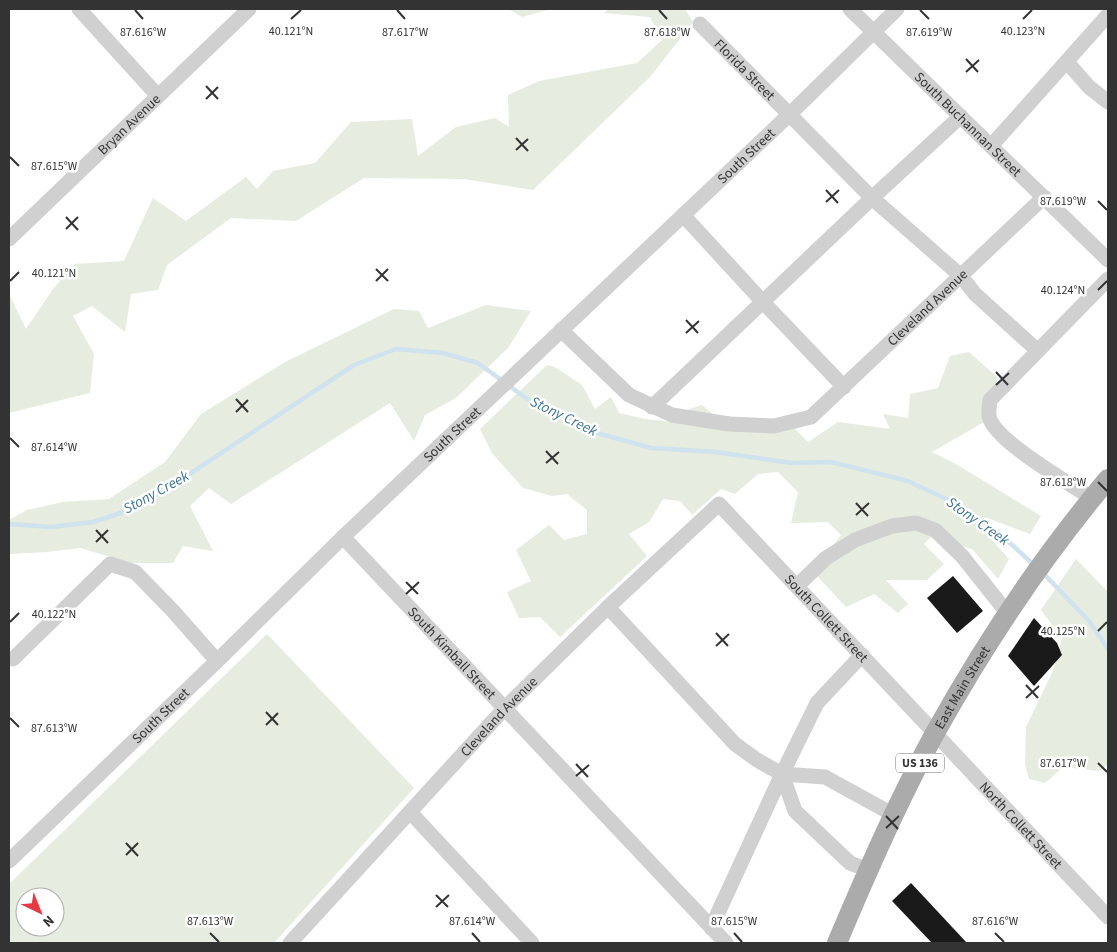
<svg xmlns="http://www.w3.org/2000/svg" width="1117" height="952" viewBox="0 0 1117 952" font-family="'Source Sans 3',sans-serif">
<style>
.green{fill:#e6ecdf;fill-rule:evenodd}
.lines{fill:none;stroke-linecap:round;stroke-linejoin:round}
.stream{stroke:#cfe2ee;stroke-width:4.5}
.building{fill:#1a1a1a}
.minor{stroke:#d0d0d0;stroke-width:15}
.major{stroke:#ababab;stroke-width:20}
.ticks{fill:none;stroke:#333;stroke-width:2}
.labels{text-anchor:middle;stroke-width:5;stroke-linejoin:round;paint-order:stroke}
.shield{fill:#fff;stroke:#707070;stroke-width:1}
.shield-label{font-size:12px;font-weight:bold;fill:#333}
.street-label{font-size:14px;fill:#333;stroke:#fff}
.water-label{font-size:15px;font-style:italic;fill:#3f7597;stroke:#fff}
.ticks-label{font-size:12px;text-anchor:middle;fill:#333;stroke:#fff;stroke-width:5;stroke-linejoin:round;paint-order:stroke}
</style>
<rect width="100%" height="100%" fill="#fff"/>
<g class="green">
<polygon points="508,9 551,9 522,17"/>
<polygon points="609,9 685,9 693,22 650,77 533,190 464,179 364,178 296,221 231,218 167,265 158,290 131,294 125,332 92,306 73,316 94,354 90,393 9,413 9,294 26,329 53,289 75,264 124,261 153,198 186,221 246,177 257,189 273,171 315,163 351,122 412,119 418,156 456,127 495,118 509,127 508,95 539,81 637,63 662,40 650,17 604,13"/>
<polygon points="486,305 531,311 508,348 456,398 425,415 414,441 390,403 231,504 209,488 190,506 213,551 183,546 173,563 131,563 80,548 47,552 9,554 9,520 27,510 63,502 109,499 165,462 201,414 285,362 394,309 419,311 428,328"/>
<polygon points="969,352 998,378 984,422 932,452 956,464 1041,516 1030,534 987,518 982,529 1009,559 998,579 972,549 931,537 924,544 944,564 927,580 886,580 908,604 898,613 874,594 846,607 818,577 817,566 841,535 828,522 791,523 798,492 778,472 758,474 735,494 721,489 692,515 680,501 663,499 649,522 629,534 647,556 560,637 540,617 519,618 507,592 531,581 516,550 549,525 564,540 587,534 587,510 567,494 552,496 523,488 492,453 480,429 547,365 555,367 582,385 595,409 611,397 619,413 645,419 684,423 687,410 702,405 714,415 771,420 793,427 808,442 838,422 890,429 883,414 908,418 910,394 938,388 950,356"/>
<polygon points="1076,559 1108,592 1108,764 1099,771 1063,767 1045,783 1029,779 1025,764 1026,727 1053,671 1062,638 1041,610"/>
<path d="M267 634 414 788 274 943H9V884ZM25 897H55V927H25Z"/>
</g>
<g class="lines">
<g class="stream">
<polyline points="9,524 51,527 93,522 127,511 176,483 354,365 396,349 443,353 478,363 530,401 590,431 651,448 716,452 792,463 831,462 908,481 957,504 997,531 1035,566"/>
<polyline points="1043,573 1089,621 1108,649"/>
</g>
</g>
<g class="building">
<polygon points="953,576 983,611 957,633 927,598"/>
<polygon points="1034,618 1057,643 1062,655 1034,686 1008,656"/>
<polygon points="911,883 967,943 932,943 892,901"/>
</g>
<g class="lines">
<g class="minor">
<polyline points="79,9 158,96"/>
<path id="s1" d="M850 9 1108 260"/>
<path id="s2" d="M700 24 872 198 961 276 975 294 1037 350"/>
<polyline points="1067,62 1089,87 1108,102"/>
<polyline points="991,146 1108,15"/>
<polyline points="683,215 762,301 844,387"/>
<path id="s3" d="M9 239 249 9"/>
<path id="s4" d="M561 330 629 395 672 415 729 424 774 426 811 417 1044 197"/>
<polyline points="652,407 872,198 961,116"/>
<path d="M1092 498C1070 484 993 440 989 416 988 411 990 405 990 400L1108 279"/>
<path id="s5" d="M343 537 726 943"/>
<polyline points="797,586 826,558 855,540 892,526 916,523 935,530 962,556 1005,610 1009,614"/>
<polyline points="608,607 735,744 757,760 782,774 711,928"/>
<polyline points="862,655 817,703 782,774 795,811 850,863 868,870"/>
<polyline points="13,659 110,564 135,572 173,611 217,661"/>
<polyline points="782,774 825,777 894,815"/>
<polyline points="410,812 532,943"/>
<path id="s6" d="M9 861 217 661 343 537 789 115 897 9"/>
<path id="s7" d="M290 943 504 709 608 607 719 504C849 641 978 780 1108 917"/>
</g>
<path class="major" id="s8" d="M837 943C867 872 898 801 935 733 983 647 1044 555 1108 479"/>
</g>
<path class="ticks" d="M135 10 143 19M397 10 405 19M659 10 667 19M920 10 929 19M291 19 301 10M1023 19 1032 10M966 59 978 72M966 72 979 60M206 86 218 99M206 99 218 87M516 138 528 151M516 150 528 139M10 157 19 166M826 190 838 203M1098 201 1107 210M826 202 839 190M66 217 78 230M66 229 78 217M376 269 388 281M10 281 19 272M376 281 388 269M1098 290 1107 281M686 320 698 333M686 333 699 321M996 372 1008 385M996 385 1009 373M236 399 248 412M236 412 248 400M10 438 19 447M546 451 558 464M546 463 559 452M1098 482 1107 491M856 503 868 516M856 515 869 503M96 530 108 543M96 542 108 530M406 582 418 594M406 594 419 582M10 622 19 613M1098 631 1107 622M716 633 728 646M716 646 729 634M1026 685 1038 698M1026 698 1039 686M266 712 278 725M10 718 19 727M266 725 278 713M1098 763 1107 772M576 764 588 777M576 776 589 765M886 816 898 829M886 828 899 816M126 843 138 856M126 855 138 843M436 895 448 907M436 907 449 895M210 933 219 942M472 933 480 942M734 933 742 942M995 933 1004 942"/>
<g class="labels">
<rect class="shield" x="896" y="753.5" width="48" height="19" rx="4"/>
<g class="shield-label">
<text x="920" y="767">US 136</text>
</g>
<g class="street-label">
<text dy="5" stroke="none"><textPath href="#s2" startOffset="64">Florida Street</textPath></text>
<text dy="5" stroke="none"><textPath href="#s3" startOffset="166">Bryan Avenue</textPath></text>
<text dy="5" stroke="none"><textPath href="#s1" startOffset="165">South Buchannan Street</textPath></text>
<text dy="5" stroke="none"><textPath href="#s6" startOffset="1020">South Street</textPath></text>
<text dy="5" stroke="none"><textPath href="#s4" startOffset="442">Cleveland Avenue</textPath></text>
<text dy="5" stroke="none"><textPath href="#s6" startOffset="615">South Street</textPath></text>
<text dy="5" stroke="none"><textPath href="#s7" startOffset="771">South Collett Street</textPath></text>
<text dy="5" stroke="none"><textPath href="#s5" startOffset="159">South Kimball Street</textPath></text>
<text dy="5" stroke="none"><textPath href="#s8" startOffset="285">East Main Street</textPath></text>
<text dy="5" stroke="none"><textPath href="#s6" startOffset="210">South Street</textPath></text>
<text dy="5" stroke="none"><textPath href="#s7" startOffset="308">Cleveland Avenue</textPath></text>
<text dy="5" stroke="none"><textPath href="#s7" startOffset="1055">North Collett Street</textPath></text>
</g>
<g class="water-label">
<text transform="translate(564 416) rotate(26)" y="5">Stony Creek</text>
<text transform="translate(156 492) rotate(-29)" y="5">Stony Creek</text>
<text transform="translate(978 521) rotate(35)" y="5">Stony Creek</text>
</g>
</g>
<g class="ticks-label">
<text x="291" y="35">40.121°N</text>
<text x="1023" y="35">40.123°N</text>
<text x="143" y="36">87.616°W</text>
<text x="405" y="36">87.617°W</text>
<text x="667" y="36">87.618°W</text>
<text x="929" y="36">87.619°W</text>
<text x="54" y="170">87.615°W</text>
<text x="1063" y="205">87.619°W</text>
<text x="54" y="277">40.121°N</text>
<text x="1063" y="294">40.124°N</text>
<text x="54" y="451">87.614°W</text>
<text x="1063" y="486">87.618°W</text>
<text x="54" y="618">40.122°N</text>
<text x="1063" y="635">40.125°N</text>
<text x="54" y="732">87.613°W</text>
<text x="1063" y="767">87.617°W</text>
<text x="210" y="925">87.613°W</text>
<text x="472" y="925">87.614°W</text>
<text x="734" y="925">87.615°W</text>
<text x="995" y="925">87.616°W</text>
</g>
<rect width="1117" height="952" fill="none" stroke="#333333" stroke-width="20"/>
<g transform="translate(40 912) rotate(137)"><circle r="24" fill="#ffffff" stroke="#adadad"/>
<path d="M0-4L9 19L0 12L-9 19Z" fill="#e63946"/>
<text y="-8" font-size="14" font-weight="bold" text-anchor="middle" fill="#333333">N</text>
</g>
</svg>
